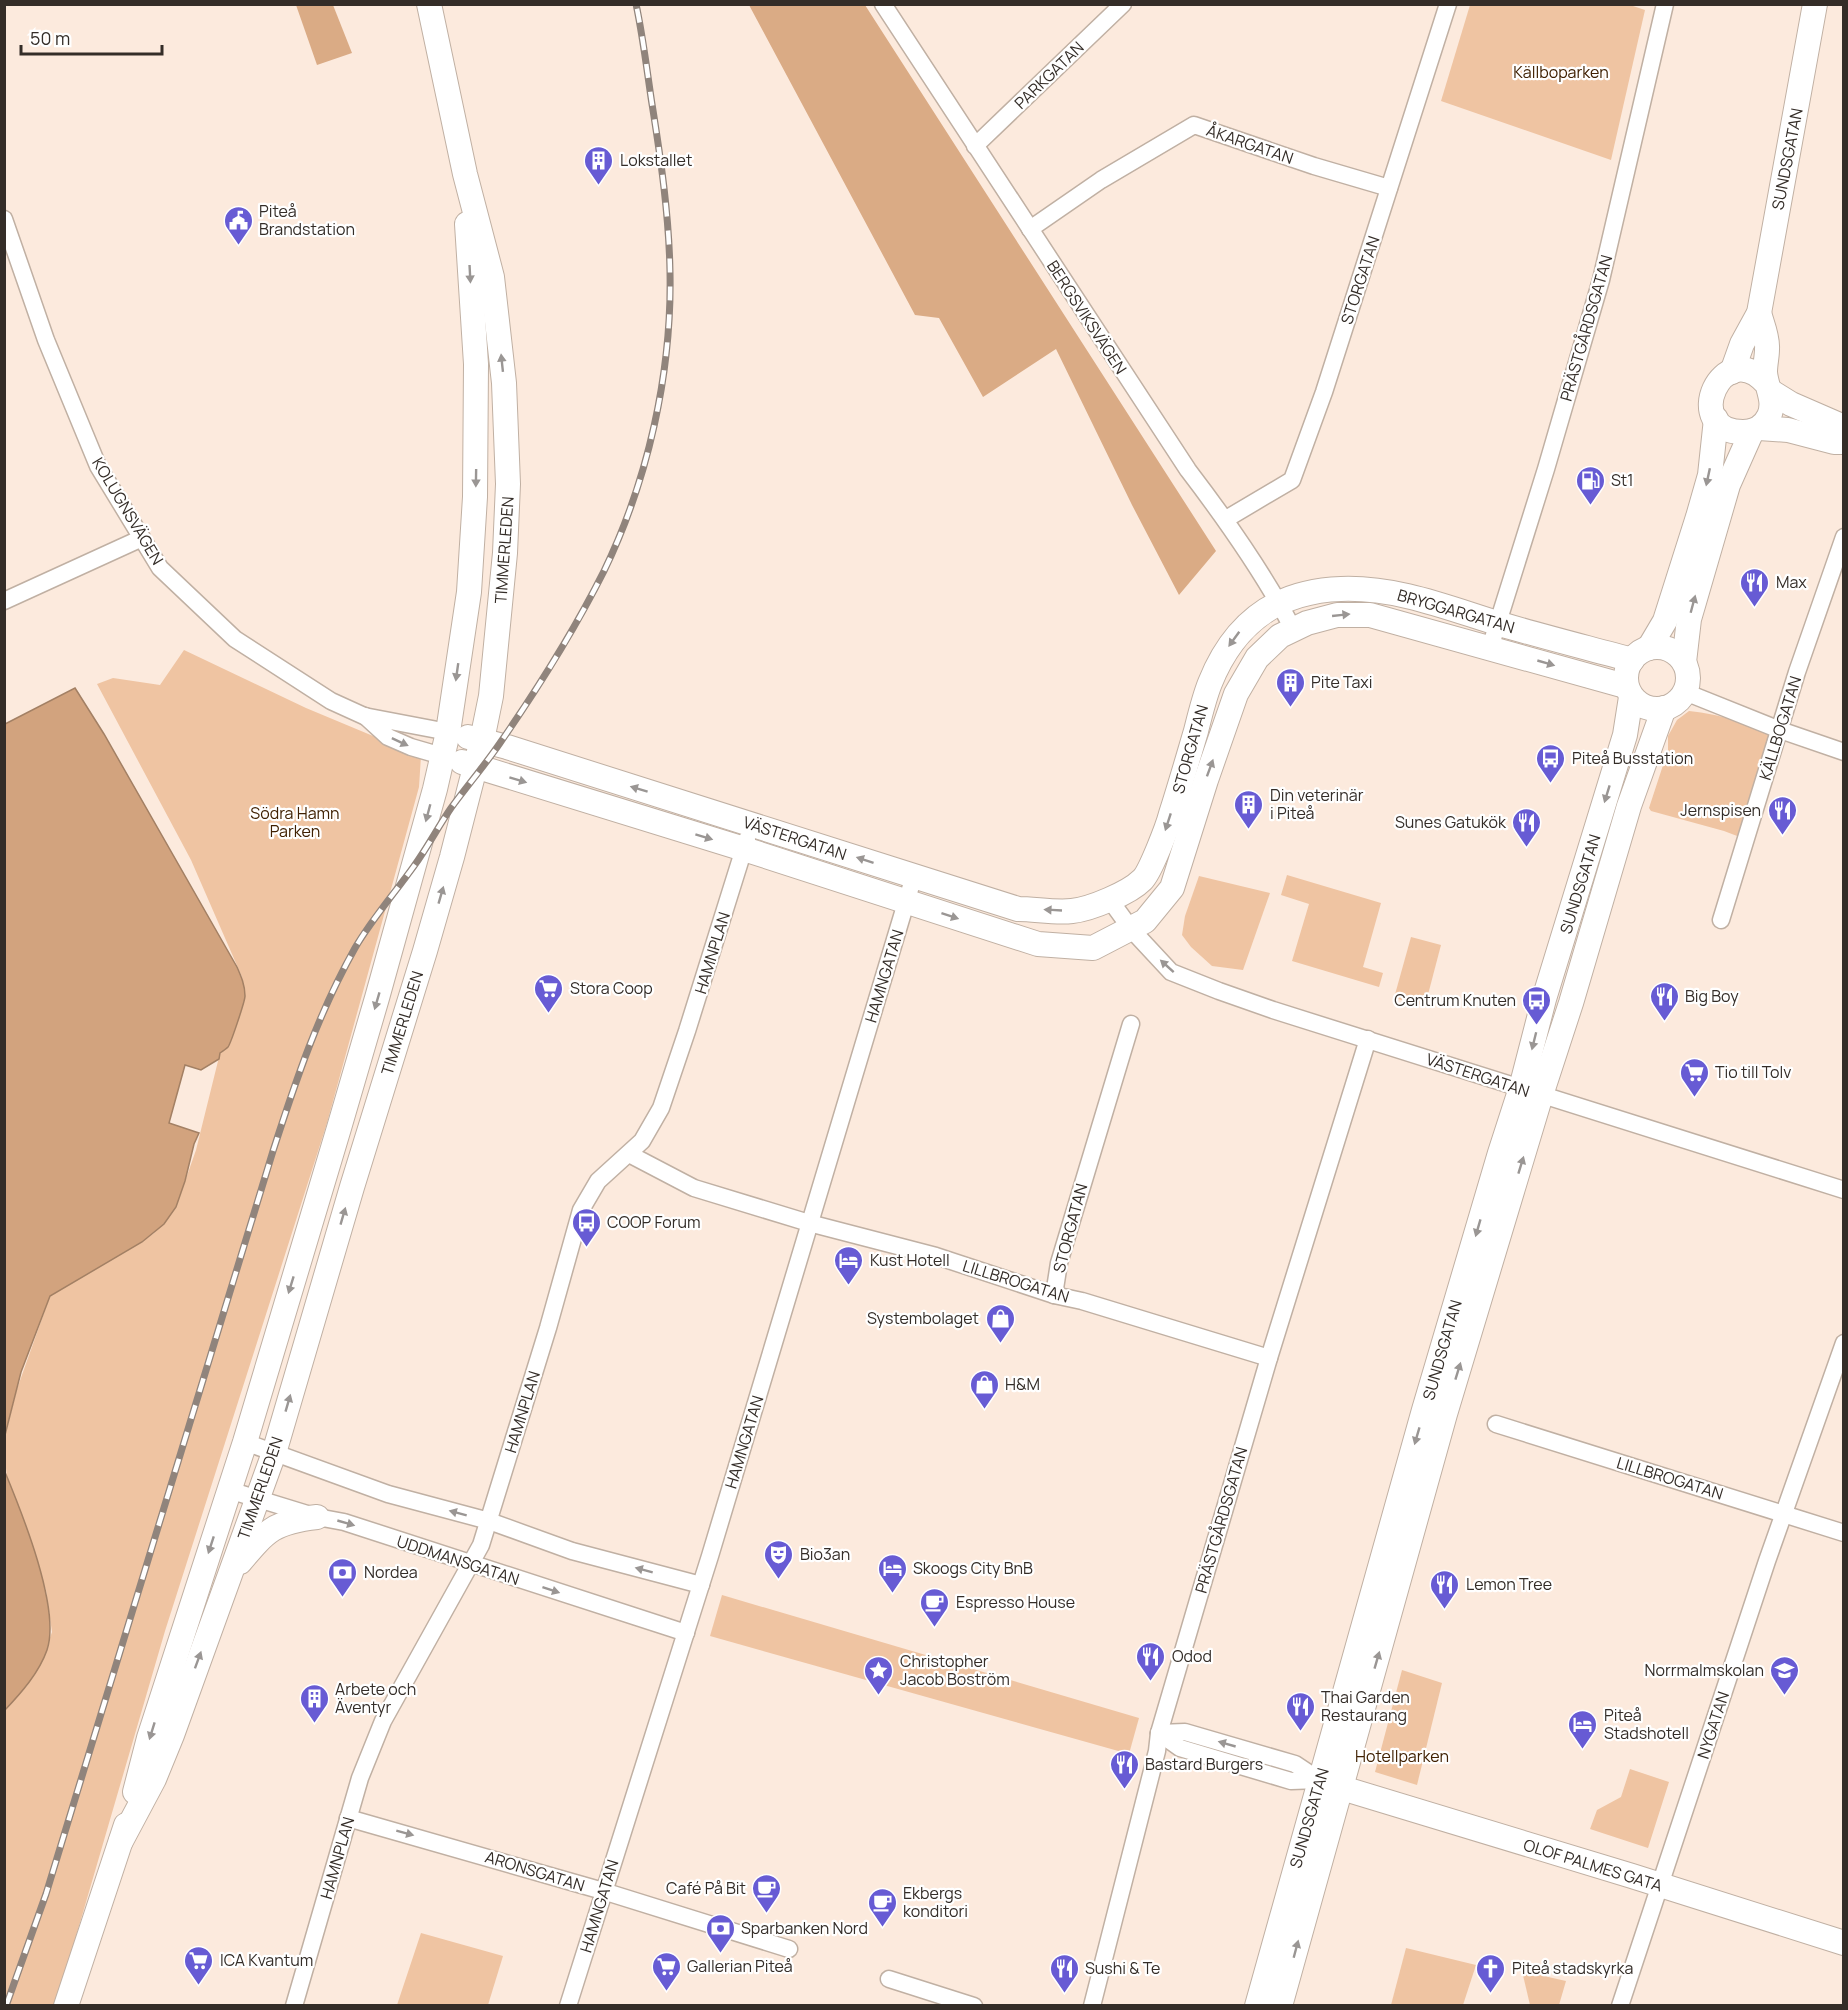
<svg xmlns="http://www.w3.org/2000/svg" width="1848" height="2010" viewBox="0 0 1848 2010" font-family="Manrope,sans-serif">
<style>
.green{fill:#efc4a2}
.forest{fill:#daab85}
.water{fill:#d2a37e;stroke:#a38064;stroke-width:1.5}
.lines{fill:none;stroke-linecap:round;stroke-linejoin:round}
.street-casing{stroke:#c0b0a3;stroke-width:19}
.secondary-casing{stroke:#c0b0a3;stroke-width:26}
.street{stroke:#fff;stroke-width:16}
.secondary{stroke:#fff;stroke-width:24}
.rail-casing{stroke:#90847c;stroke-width:7}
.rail{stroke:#fff;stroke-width:4.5;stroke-dasharray:14;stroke-linecap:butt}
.oneway{fill:#9a9694}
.labels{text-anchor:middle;stroke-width:4.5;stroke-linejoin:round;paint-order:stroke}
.park-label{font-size:16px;fill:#402103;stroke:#fff}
.street-label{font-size:16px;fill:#342d28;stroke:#fff}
.poi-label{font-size:16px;fill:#342d28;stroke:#fff;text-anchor:start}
</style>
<rect width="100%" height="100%" fill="#fceadd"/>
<g class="green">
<polygon points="1630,5 1645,10 1611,160 1441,101 1470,5"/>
<polygon points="184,650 306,708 421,756 419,787 327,1123 165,1631 56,2005 5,2005 4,1709 27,1686 42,1660 52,1632 46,1590 7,1478 5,1458 5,1436 17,1389 50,1296 142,1242 154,1233 176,1207 196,1150 220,1053 234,1033 240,1010 245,999 242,977 191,860 97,684 113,678 160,685"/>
<path d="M1689 711C1723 715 1740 721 1771 736L1745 839 1724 831 1651 811 1649 808 1668 750V736L1677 720Z"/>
<polygon points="1287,875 1381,903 1363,967 1383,973 1379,987 1292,961 1309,904 1281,895"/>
<polygon points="1199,876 1270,893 1243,970 1212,966 1191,947 1182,935 1185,916"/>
<polygon points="1411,937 1441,945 1425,1006 1394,998"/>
<polygon points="722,1595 1139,1718 1129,1754 710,1636"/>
<polygon points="1402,1670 1442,1683 1417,1785 1375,1772"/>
<polygon points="1630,1769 1669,1782 1648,1848 1590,1829 1597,1810 1621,1797"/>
<polygon points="421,1933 503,1956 488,2005 397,2005"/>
<polygon points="1406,1948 1476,1965 1463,2005 1391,2005"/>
<polygon points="1522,1971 1566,1981 1559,2005 1530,2005"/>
</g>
<g class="forest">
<polygon points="296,5 333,5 352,53 317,65"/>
<polygon points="749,5 865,5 1216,551 1179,595 1132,505 1056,349 983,397 939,318 915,315"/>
</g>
<g class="water">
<path d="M75 688 104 734 237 967C241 976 245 985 245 996 245 1001 231 1043 228 1047 226 1049 223 1051 220 1053L219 1059 201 1070 185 1065 169 1123 199 1133 194 1144 185 1181 176 1207 164 1224 142 1242 50 1296 21 1372 5 1435V724Z"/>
<path d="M5 1472C22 1513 61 1609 47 1650 39 1673 21 1693 5 1710Z"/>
</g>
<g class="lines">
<defs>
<g id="street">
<path d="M883 4 1188 470C1227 521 1263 572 1293 629"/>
<polyline points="975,146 1123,4"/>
<polyline points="4,219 46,340 98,466 160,568 235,639 331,701 364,716 448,732"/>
<polyline points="1030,229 1101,180 1194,125 1314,166 1389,188"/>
<polyline points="1226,519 1292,480 1324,392 1448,4"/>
<polyline points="4,601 142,538"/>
<polyline points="1490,648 1546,469 1601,280 1665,4"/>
<polyline points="1685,692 1780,730 1844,752"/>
<polyline points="365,716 388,737 411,747 442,756"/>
<polyline points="1110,900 1131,929 1171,972 1219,991 1273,1010 1844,1190"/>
<polyline points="1721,920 1797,672 1844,537"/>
<polyline points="629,1154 694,1188 809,1223 936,1256 1054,1295 1082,1301 1269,1358"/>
<polyline points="1054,1295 1059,1263 1131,1024"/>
<polyline points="1496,1424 1844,1533"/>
<polyline points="245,1442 388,1494 489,1521 572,1551 701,1585"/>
<polyline points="229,1490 317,1517 344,1522 686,1633"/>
<polyline points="1159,1733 1185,1732 1295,1764 1319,1780 1328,1783"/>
<polyline points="1159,1733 1180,1748 1291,1781 1319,1780"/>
<polyline points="348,1818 603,1891 789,1949"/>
<polyline points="889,1979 974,2006"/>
<polyline points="294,2006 360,1778 383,1721 481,1545 548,1328 581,1210 598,1181 642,1141 661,1108 687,1031 747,839"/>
<polyline points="568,2006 710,1556 914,876"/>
<polyline points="1092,2006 1157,1751 1159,1733 1269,1358 1368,1039"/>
<polyline points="1620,2006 1767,1561 1844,1343"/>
</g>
<g id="secondary">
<path d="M1759 313C1762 324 1768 337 1767 349 1767 357 1765 364 1765 372 1766 387 1776 401 1769 416 1764 427 1754 432 1743 432 1679 432 1723 333 1767 384"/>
<polyline points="1732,372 1742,344 1759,313 1815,4"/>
<polyline points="1770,391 1791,404 1844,427"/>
<polyline points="1759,428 1788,430 1834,442 1844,442"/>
<circle cx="1657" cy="678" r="31"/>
<polyline points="1649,648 1665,621 1698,517 1710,475 1716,419"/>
<polyline points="1684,662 1689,619 1694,602 1728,485 1752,431"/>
<path d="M468 737 507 747 1018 909C1035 909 1055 913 1072 911 1091 909 1129 893 1142 880 1150 873 1168 826 1171 814 1180 786 1188 758 1196 731 1200 715 1204 698 1210 683 1234 623 1277 591 1341 589 1397 587 1448 608 1500 624 1544 637 1588 648 1632 660"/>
<polyline points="462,762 744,849 1038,944 1093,948 1145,921 1172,888 1206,780 1236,694 1257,658 1280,636 1307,623 1337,615 1370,615 1625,686"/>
<path d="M240 1562C267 1530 274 1522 317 1517"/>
<polyline points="1342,1788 1632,1876 1844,1943"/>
<polyline points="135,1792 149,1738 245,1442 339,1128 377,998 435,789 448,732 469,592 475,497 476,364 467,224"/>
<polyline points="121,1841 154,1779 172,1735 274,1453 352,1187 425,951 452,857 482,740 491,696 505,553 508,484 504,383 492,277 465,174 429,4"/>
<polyline points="66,2006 126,1825"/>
<polyline points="1257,2006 1424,1410 1500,1153 1521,1088 1544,999 1625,735 1631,697"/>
<polyline points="1280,2006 1445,1414 1541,1095 1571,1003 1629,806 1664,708"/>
</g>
</defs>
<use href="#street" class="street-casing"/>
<use href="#secondary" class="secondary-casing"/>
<use href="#street" class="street"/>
<use href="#secondary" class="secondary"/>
<defs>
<path id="rail" d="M6 2006 46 1894 273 1151C296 1080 318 1014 355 948 372 919 394 894 414 866 427 848 438 827 451 808 467 786 485 765 500 743 538 688 574 631 604 571 648 480 672 373 670 272 669 216 661 160 652 104 647 71 643 37 636 4"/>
</defs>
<use href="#rail" class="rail-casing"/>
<use href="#rail" class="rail"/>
</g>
<defs><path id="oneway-solid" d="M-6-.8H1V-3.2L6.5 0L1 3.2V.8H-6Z" transform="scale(1.5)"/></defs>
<g class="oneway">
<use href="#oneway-solid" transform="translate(470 274) rotate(87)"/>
<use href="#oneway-solid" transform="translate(502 363) rotate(-96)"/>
<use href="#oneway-solid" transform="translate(1708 477) rotate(102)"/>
<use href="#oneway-solid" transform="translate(476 478) rotate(91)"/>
<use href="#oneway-solid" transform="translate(1693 604) rotate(-75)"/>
<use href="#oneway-solid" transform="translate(1341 615) rotate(-6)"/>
<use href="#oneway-solid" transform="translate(1234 639) rotate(126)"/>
<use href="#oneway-solid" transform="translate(1546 663) rotate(16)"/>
<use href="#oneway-solid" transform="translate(457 672) rotate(98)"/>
<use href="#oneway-solid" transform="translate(400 742) rotate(25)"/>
<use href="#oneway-solid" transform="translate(1210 768) rotate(-70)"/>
<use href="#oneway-solid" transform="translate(518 780) rotate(17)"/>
<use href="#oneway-solid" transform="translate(639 789) rotate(-163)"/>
<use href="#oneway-solid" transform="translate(1607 794) rotate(107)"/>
<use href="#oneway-solid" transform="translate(428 813) rotate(105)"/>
<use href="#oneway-solid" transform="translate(1168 822) rotate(108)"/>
<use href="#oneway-solid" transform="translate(704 837) rotate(17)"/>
<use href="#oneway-solid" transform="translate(865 860) rotate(-162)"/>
<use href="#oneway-solid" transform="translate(441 895) rotate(-74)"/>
<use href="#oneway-solid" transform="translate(1053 910) rotate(-177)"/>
<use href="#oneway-solid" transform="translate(950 916) rotate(18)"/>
<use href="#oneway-solid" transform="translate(1167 966) rotate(-138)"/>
<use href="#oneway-solid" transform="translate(377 1001) rotate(106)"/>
<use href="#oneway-solid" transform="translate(1534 1041) rotate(104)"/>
<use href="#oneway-solid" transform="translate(1521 1165) rotate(-73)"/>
<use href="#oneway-solid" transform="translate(343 1216) rotate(-74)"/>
<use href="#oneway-solid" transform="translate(1478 1228) rotate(106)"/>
<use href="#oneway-solid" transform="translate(291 1285) rotate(107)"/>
<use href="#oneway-solid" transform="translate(1458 1371) rotate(-73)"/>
<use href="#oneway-solid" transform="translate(288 1403) rotate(-74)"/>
<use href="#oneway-solid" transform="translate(1417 1436) rotate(106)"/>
<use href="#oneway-solid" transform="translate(458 1513) rotate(-165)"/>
<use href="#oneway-solid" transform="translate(346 1523) rotate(16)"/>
<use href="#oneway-solid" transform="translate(211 1545) rotate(108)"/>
<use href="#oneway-solid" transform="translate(644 1570) rotate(-165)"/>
<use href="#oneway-solid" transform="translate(551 1590) rotate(18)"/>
<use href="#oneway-solid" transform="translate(198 1660) rotate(-70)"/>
<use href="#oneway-solid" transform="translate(1377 1660) rotate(-74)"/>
<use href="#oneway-solid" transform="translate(152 1731) rotate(107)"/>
<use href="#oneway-solid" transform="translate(1227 1744) rotate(-164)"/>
<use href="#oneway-solid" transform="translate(405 1833) rotate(15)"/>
<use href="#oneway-solid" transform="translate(1296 1949) rotate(-75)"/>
</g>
<defs>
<symbol id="building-pin" viewBox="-11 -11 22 30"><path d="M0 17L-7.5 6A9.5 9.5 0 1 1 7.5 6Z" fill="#675bd4" stroke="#fff"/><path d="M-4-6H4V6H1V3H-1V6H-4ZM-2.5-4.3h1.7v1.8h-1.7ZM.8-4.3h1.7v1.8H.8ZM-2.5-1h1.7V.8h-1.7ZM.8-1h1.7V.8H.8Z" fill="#fff"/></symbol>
<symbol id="civic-pin" viewBox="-11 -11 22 30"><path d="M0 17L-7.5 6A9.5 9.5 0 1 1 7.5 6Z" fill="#675bd4" stroke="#fff"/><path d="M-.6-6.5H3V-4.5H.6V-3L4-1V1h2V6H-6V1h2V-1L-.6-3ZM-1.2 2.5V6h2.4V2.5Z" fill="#fff"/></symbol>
<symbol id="fuel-pin" viewBox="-11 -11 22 30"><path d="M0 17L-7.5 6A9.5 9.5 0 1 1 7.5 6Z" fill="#675bd4" stroke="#fff"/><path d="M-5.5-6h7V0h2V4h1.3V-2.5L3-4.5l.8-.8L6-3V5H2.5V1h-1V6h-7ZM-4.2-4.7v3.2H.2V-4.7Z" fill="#fff"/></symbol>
<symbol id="restaurant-pin" viewBox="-11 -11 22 30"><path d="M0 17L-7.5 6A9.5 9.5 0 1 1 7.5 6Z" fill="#675bd4" stroke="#fff"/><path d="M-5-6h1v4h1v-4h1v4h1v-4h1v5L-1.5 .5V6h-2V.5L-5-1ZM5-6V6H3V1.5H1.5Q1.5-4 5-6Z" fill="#fff"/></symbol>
<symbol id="bus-pin" viewBox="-11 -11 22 30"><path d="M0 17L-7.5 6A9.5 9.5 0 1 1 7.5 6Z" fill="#675bd4" stroke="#fff"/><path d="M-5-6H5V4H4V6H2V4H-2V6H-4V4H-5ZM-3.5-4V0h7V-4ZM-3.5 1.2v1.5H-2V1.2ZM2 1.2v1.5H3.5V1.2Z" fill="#fff"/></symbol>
<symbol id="supermarket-pin" viewBox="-11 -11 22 30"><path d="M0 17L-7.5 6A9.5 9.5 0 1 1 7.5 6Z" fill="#675bd4" stroke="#fff"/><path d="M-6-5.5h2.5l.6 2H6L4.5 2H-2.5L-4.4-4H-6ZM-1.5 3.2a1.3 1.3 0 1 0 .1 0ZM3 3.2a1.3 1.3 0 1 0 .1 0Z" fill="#fff"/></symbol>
<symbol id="hotel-pin" viewBox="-11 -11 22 30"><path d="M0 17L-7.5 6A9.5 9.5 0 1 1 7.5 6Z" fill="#675bd4" stroke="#fff"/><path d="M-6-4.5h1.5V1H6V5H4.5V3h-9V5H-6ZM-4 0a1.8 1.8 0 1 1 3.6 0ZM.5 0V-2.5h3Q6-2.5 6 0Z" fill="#fff"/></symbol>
<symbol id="shop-pin" viewBox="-11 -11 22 30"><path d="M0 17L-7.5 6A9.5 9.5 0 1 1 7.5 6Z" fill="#675bd4" stroke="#fff"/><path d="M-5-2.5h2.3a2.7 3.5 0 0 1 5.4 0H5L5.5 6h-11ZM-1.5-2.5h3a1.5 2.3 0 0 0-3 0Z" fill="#fff"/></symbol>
<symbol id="theatre-pin" viewBox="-11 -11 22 30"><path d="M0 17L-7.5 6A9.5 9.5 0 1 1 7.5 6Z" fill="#675bd4" stroke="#fff"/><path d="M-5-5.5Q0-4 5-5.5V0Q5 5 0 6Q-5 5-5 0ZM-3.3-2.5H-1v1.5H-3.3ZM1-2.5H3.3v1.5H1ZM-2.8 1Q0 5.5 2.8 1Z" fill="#fff"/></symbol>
<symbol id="bank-pin" viewBox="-11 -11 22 30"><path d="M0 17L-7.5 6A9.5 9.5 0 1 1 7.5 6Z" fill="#675bd4" stroke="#fff"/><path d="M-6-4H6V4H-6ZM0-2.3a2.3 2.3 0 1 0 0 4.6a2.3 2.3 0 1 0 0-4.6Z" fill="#fff"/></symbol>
<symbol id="cafe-pin" viewBox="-11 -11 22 30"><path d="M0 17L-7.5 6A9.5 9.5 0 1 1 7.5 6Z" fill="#675bd4" stroke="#fff"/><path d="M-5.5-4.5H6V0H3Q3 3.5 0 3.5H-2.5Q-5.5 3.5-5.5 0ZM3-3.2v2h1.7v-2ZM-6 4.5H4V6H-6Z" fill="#fff"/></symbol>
<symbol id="sight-pin" viewBox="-11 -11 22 30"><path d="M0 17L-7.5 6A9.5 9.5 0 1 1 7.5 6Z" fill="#675bd4" stroke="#fff"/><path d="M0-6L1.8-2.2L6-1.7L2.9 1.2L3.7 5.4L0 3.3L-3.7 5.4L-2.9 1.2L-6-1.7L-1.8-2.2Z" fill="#fff"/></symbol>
<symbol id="school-pin" viewBox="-11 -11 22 30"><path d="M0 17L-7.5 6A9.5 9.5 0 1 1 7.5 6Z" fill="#675bd4" stroke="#fff"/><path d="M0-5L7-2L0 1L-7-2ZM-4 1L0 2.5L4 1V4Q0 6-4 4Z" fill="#fff"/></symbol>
<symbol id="church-pin" viewBox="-11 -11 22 30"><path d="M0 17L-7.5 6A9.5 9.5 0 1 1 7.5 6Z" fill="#675bd4" stroke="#fff"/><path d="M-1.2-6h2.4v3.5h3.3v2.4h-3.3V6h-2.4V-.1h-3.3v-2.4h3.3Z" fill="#fff"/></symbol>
</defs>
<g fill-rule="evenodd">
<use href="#building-pin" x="582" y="144" width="33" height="45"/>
<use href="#civic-pin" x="222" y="204" width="33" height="45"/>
<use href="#fuel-pin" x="1574" y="464" width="33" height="45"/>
<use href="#restaurant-pin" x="1738" y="566" width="33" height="45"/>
<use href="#building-pin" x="1274" y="666" width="33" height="45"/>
<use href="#bus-pin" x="1534" y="742" width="33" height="45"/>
<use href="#building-pin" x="1232" y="788" width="33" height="45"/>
<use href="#restaurant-pin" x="1766" y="794" width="33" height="45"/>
<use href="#restaurant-pin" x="1510" y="806" width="33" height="45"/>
<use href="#supermarket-pin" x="532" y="972" width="33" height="45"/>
<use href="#restaurant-pin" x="1648" y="980" width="33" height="45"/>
<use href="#bus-pin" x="1520" y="984" width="33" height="45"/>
<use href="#supermarket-pin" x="1678" y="1056" width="33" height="45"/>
<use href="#bus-pin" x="570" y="1206" width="33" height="45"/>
<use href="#hotel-pin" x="832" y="1244" width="33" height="45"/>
<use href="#shop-pin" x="984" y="1302" width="33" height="45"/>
<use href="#shop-pin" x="968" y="1368" width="33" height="45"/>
<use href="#theatre-pin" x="762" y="1538" width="33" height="45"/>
<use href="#hotel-pin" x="876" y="1552" width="33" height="45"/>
<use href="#bank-pin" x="326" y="1556" width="33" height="45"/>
<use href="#restaurant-pin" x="1428" y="1568" width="33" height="45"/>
<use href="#cafe-pin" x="918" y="1586" width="33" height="45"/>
<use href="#restaurant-pin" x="1134" y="1640" width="33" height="45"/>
<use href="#sight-pin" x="862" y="1654" width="33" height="45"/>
<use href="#school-pin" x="1768" y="1654" width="33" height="45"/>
<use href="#building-pin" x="298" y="1682" width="33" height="45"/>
<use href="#restaurant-pin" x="1284" y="1690" width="33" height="45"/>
<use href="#hotel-pin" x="1566" y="1708" width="33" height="45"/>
<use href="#restaurant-pin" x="1108" y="1748" width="33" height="45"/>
<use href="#cafe-pin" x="750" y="1872" width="33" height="45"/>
<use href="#cafe-pin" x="866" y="1886" width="33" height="45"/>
<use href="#bank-pin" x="704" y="1912" width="33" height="45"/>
<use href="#supermarket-pin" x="182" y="1944" width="33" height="45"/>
<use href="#supermarket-pin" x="650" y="1950" width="33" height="45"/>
<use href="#restaurant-pin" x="1048" y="1952" width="33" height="45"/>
<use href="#church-pin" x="1474" y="1952" width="33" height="45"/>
</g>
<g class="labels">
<g class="park-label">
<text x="1561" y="78">Källboparken</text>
<text x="295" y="819">Södra Hamn<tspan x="295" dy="18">Parken</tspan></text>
<text x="1402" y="1762">Hotellparken</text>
</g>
<g class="street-label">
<text transform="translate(1049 75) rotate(-44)" y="6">PARKGATAN</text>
<text transform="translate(1250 144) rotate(19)" y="6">ÅKARGATAN</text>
<text transform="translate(1787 159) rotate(-79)" y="6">SUNDSGATAN</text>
<text transform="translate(1360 280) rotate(-72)" y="6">STORGATAN</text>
<text transform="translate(1087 317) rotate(57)" y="6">BERGSVIKSVÄGEN</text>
<text transform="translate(1586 328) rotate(-74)" y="6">PRÄSTGÅRDSGATAN</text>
<text transform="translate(128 511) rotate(59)" y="6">KOLUGNSVÄGEN</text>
<text transform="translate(504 550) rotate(-86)" y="6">TIMMERLEDEN</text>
<text transform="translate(1456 611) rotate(16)" y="6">BRYGGARGATAN</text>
<text transform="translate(1780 728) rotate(-73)" y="6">KÄLLBOGATAN</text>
<text transform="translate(1190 749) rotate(-74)" y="6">STORGATAN</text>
<text transform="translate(795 838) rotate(18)" y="6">VÄSTERGATAN</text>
<text transform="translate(1580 884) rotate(-73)" y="6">SUNDSGATAN</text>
<text transform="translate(712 953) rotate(-73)" y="6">HAMNPLAN</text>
<text transform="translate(884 976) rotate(-73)" y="6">HAMNGATAN</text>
<text transform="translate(402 1023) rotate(-73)" y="6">TIMMERLEDEN</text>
<text transform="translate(1478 1075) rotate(18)" y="6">VÄSTERGATAN</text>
<text transform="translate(1070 1228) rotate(-75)" y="6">STORGATAN</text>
<text transform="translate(1016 1281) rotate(17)" y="6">LILLBROGATAN</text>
<text transform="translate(1442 1350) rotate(-74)" y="6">SUNDSGATAN</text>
<text transform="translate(522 1412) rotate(-73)" y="6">HAMNPLAN</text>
<text transform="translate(744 1442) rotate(-73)" y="6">HAMNGATAN</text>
<text transform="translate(1670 1478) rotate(17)" y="6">LILLBROGATAN</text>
<text transform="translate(260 1488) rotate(-71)" y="6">TIMMERLEDEN</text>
<text transform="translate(1221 1520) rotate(-74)" y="6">PRÄSTGÅRDSGATAN</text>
<text transform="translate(458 1560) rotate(18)" y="6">UDDMANSGATAN</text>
<text transform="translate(1713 1725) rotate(-72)" y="6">NYGATAN</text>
<text transform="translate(1309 1818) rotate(-74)" y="6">SUNDSGATAN</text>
<text transform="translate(337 1858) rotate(-74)" y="6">HAMNPLAN</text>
<text transform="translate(1593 1865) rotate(17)" y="6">OLOF PALMES GATA</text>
<text transform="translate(535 1871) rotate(17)" y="6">ARONSGATAN</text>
<text transform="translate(599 1906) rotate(-73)" y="6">HAMNGATAN</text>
</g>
<g class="poi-label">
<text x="620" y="166">Lokstallet</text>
<text x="259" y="217">Piteå<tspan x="259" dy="18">Brandstation</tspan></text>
<text x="1611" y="486">St1</text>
<text x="1776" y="588">Max</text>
<text x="1311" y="688">Pite Taxi</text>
<text x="1572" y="764">Piteå Busstation</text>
<text x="1270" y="801">Din veterinär<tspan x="1270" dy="18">i Piteå</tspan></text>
<text x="1761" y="816" text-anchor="end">Jernspisen</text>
<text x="1506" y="828" text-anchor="end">Sunes Gatukök</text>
<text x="570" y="994">Stora Coop</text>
<text x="1685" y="1002">Big Boy</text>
<text x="1516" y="1006" text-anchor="end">Centrum Knuten</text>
<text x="1715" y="1078">Tio till Tolv</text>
<text x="607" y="1228">COOP Forum</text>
<text x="870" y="1266">Kust Hotell</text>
<text x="979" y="1324" text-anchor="end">Systembolaget</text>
<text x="1005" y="1390">H&amp;M</text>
<text x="800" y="1560">Bio3an</text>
<text x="913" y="1574">Skoogs City BnB</text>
<text x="364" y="1578">Nordea</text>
<text x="1466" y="1590">Lemon Tree</text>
<text x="956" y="1608">Espresso House</text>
<text x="1172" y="1662">Odod</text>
<text x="900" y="1667">Christopher<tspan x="900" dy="18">Jacob Boström</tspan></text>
<text x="1764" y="1676" text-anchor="end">Norrmalmskolan</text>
<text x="335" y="1695">Arbete och<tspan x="335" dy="18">Äventyr</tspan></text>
<text x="1321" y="1703">Thai Garden<tspan x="1321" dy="18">Restaurang</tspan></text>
<text x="1604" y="1721">Piteå<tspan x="1604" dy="18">Stadshotell</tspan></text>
<text x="1145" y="1770">Bastard Burgers</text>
<text x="746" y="1894" text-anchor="end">Café På Bit</text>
<text x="903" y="1899">Ekbergs<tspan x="903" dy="18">konditori</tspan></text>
<text x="741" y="1934">Sparbanken Nord</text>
<text x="220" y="1966">ICA Kvantum</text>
<text x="687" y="1972">Gallerian Piteå</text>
<text x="1085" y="1974">Sushi &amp; Te</text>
<text x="1512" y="1974">Piteå stadskyrka</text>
</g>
</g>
<rect width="1848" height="2010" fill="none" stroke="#342d28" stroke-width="12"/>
<path d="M21 45v9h141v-9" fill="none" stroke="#342d28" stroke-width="3"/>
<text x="30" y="45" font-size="18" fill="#342d28" stroke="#ffffff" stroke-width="4.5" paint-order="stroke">50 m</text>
</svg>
